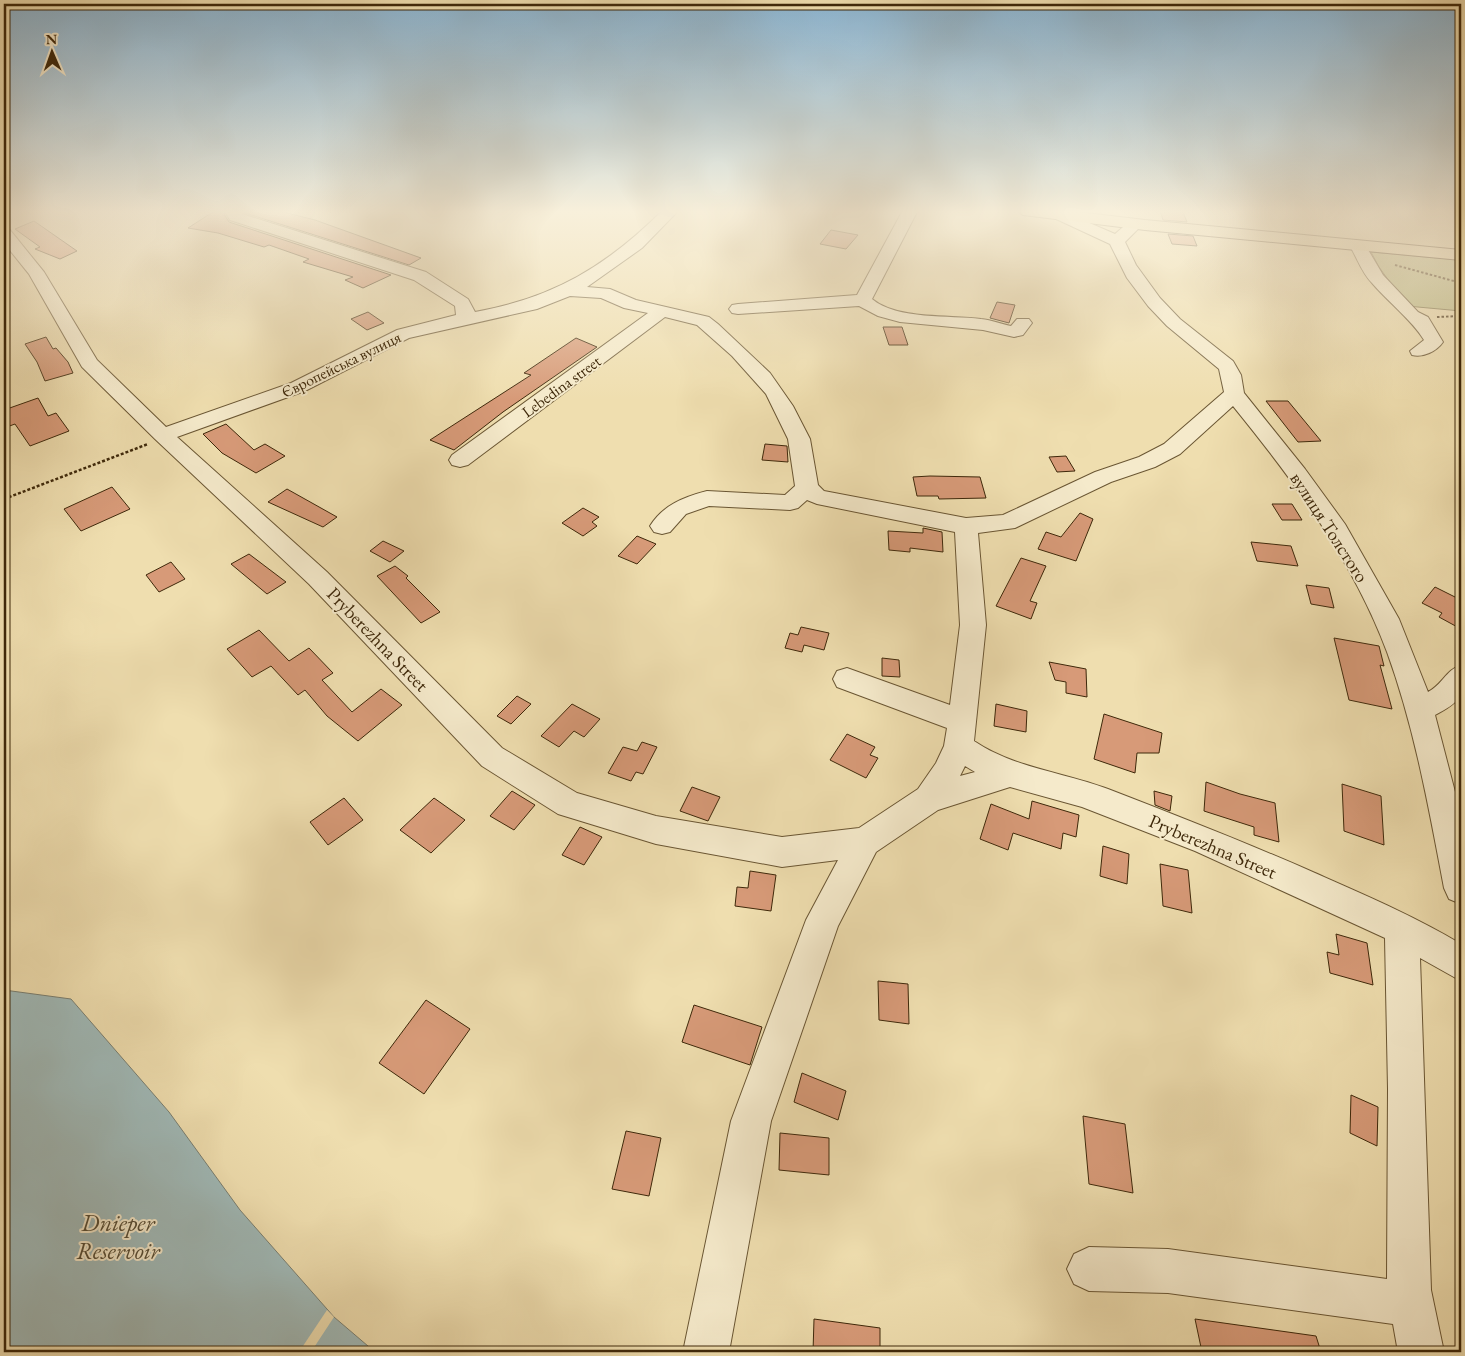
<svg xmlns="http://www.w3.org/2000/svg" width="1465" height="1356" viewBox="0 0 1465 1356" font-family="'EB Garamond',serif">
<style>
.green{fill:#c0bf86;stroke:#7f7448}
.water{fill:#a0b9b7;stroke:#797f72}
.pier{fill:#efdeaf}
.building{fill:#d79a78;stroke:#3e280a}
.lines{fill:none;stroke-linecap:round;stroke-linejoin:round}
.minor-casing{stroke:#6a5633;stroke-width:2}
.major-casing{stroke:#3e280a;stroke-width:2}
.path-far1{stroke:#3e280a;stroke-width:2;stroke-dasharray:2.5 2;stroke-linecap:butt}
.path{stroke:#3e280a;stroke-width:2.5;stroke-dasharray:3 2;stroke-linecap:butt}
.minor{fill:#f5eacb;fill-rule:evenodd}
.major{fill:#efdeaf;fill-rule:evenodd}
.labels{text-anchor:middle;stroke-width:4;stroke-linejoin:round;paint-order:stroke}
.far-street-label{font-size:16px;fill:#3e280a;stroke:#f5eacb}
.street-label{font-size:19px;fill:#3e280a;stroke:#f5eacb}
.near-water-label{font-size:24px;font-style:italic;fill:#564c35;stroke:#f5eacb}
</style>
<rect width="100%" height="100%" fill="#efdeaf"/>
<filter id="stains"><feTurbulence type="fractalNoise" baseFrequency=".004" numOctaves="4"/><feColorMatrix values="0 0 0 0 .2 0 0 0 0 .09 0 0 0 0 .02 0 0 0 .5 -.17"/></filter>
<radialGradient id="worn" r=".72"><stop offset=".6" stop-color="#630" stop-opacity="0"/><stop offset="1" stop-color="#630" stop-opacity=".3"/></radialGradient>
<polygon class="green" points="1371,252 1461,260 1461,311 1407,306 1379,267"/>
<polygon class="water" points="4,990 71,999 169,1112 240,1210 334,1317 375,1352 4,1352"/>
<polygon class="pier" points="327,1310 334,1317 311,1352 299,1352"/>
<g class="building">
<polygon points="216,210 226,210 224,214 229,222 391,275 363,288 345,280 353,277 303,262 309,259 269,245 264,247 218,233 188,228"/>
<polygon points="247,210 275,210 315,220 421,258 409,265 245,213"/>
<polygon points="1160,210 1183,212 1187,222 1163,220"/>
<polygon points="34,221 77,251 60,259 35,249 40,247 15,229"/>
<polygon points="831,230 858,235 846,249 820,244"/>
<polygon points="1168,234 1193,236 1197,246 1172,244"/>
<polygon points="997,302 1015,305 1009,323 990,318"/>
<polygon points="368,312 384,323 367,330 351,319"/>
<polygon points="883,327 902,327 908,345 889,345"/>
<polygon points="46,337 53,349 56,348 68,362 73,373 45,381 37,362 25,344"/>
<polygon points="576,338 597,347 503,412 454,450 430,440 531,375 524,373"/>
<polygon points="38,398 48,416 56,413 69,431 30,446 15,424 4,428 4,410"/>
<polygon points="1266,401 1288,401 1321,441 1298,442"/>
<polygon points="226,424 254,450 265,444 285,456 256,473 222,453 203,434"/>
<polygon points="765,444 787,446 788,462 762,460"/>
<polygon points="1066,456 1075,471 1057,472 1049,457"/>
<polygon points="930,476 980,477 986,498 939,499 938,496 917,496 913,477"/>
<polygon points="112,487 130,509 81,531 64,509"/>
<polygon points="287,489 337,517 323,527 268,502"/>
<polygon points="1272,504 1292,504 1302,520 1282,520"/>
<polygon points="583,508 599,517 592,522 597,526 583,536 562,523"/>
<polygon points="1080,513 1093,519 1076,561 1038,549 1046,532 1061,537"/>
<polygon points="923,528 942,532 943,552 910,548 910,552 889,550 888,531 923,533"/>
<polygon points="637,536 656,544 637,564 618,556"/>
<polygon points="383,541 404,551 390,562 370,551"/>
<polygon points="1251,542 1291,546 1298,566 1257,561"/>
<polygon points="249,554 286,582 267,594 231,564"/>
<polygon points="1021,558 1046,566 1030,601 1037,603 1031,619 996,606"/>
<polygon points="171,562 185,579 159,592 146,575"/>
<polygon points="395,566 408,576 406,578 440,612 421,623 377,576"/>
<polygon points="1306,585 1329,588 1334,608 1311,604"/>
<polygon points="1435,587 1455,597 1461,588 1461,629 1439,617 1442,613 1422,603"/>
<polygon points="801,627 829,633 824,650 804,645 802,652 785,648 790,633 798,635"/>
<polygon points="259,630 289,661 309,648 333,673 322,680 352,712 381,689 402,705 358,741 327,716 305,690 298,695 271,666 252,677 227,649"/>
<polygon points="1334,638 1379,646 1384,666 1380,665 1392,709 1349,700"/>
<polygon points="882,658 899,660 900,677 882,676"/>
<polygon points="1049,662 1086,669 1087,697 1066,693 1066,682 1055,680"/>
<polygon points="517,696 531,704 511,724 497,716"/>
<polygon points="572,704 600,719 584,737 574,731 559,747 541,736"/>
<polygon points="996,704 1027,711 1026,732 994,726"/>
<polygon points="1104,714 1162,733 1159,753 1137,753 1135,773 1094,759"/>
<polygon points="847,734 875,747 870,755 878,758 866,778 830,760"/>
<polygon points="642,742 657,747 643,774 636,772 631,781 608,773 623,747 637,751"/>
<polygon points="1206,782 1240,794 1275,803 1279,842 1254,835 1254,827 1204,811"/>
<polygon points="1342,784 1381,796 1384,845 1344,831"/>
<polygon points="692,787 720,797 708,821 680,811"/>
<polygon points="512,791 535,805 514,830 490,816"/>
<polygon points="1154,791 1172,796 1170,811 1155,805"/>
<polygon points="344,798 363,820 328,845 310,822"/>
<polygon points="434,798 465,820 431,853 400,830"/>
<polygon points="1032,801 1079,815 1076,837 1063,833 1061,849 1013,833 1008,850 980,839 991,804 1029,819"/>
<polygon points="580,827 602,837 584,865 562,855"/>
<polygon points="1103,846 1129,854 1127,884 1100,876"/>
<polygon points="1160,864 1188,870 1192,913 1163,906"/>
<polygon points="750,871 776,875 771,911 735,906 737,887 748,888"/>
<polygon points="1336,934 1367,943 1373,985 1330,973 1327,952 1339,955"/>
<polygon points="878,981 908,984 909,1024 879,1020"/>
<polygon points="426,1000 470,1029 424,1094 379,1063"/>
<polygon points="694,1005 762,1027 750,1065 682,1042"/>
<polygon points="802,1073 846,1091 838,1120 794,1102"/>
<polygon points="1351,1095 1378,1107 1377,1146 1350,1133"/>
<polygon points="1083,1116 1125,1124 1133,1193 1089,1184"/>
<polygon points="626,1131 661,1138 649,1196 612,1189"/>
<polygon points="780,1133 829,1138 829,1175 779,1170"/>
<polygon points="814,1319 880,1328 880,1352 813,1352"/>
<polygon points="1195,1319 1316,1336 1321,1352 1202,1352"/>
</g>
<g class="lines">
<defs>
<g id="minor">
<path d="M228 210H245L242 214 426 272 468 299 475 312C553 298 607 266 663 210H679L642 248 587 287 610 289 636 300 709 317 718 324 770 373 793 406 810 439 818 485 824 491 966 518 1003 515 1095 472 1139 457 1164 444 1224 392 1219 369 1167 326 1148 306 1127 278 1110 244 1054 218 1051 215 1054 212H1064L1115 234 1130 221H1140L1143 224 1125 242 1136 265 1160 298 1180 319 1233 361 1241 375 1244 393 1305 469 1345 524 1399 619 1428 692C1442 685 1446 670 1461 665 1461 697 1465 699 1435 715L1461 815V904L1449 899 1444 888C1429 809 1415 729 1387 652 1353 561 1294 481 1233 406L1180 454 1155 467 1111 482 1015 528 978 533 986 625 974 741C1014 768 1063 772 1108 789 1178 816 1247 843 1315 873 1365 895 1414 916 1461 944V981L1420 958 1431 1290 1444 1352H1398L1393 1324 1168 1293 1089 1291 1074 1284 1067 1269 1074 1254 1089 1247 1168 1249 1387 1279 1388 1089 1385 938 1195 851 1082 807 1010 787 938 810 876 852 838 926 771 1121 729 1352H683L731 1121 806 920 838 860 782 867 656 844 558 814 482 766 309 584 155 439 82 367 29 274 4 243V228L10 230 44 272 97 360 166 427 291 383 397 330 456 315 455 306 414 280 230 220 226 213ZM570 296 601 298 624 308 648 313 452 455 449 460 452 465 460 467 468 465 665 317 697 325 732 356 766 394 788 439 795 486 785 495 707 491C684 497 663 505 650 526L654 532 662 534 670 532 686 514 709 506 790 510 798 508 807 500 817 504 955 532 960 625 950 705 847 668 837 671 833 679 837 687 947 728 944 746 936 763 918 789 859 828 782 837 656 816 577 793 502 748 327 572 177 437 305 391 409 338 537 309ZM965 766 975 772 960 776Z"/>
<path d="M903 210H918L872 299C897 320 950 315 981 319 992 320 1001 324 1011 326L1017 319H1029L1032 323 1023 335 1014 337 983 330 900 322 878 316 859 306 738 314 732 313 729 309 732 305 738 304 857 295Z"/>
<path d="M1358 241 1364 243 1383 275 1418 312 1428 317 1443 342C1437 351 1423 358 1412 355L1410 351 1424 340C1412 320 1388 302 1372 283 1362 273 1357 258 1350 246Z"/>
</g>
<polygon id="major" points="1016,210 1061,210 1145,220 1461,250 1461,260 1145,230 1023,215"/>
</defs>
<use href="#minor" class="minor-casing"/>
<use href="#major" class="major-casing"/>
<g class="path-far1">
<polyline points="1395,265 1461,283"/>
<polyline points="1437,317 1461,316"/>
</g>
<polyline class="path" points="4,499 148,444"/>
<use href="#minor" class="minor"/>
<use href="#major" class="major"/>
</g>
<linearGradient id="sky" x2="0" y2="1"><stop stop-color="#8bb6d4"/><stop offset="0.53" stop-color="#f8f0db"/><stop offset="1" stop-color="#f8f0db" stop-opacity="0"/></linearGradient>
<rect width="1465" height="400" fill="url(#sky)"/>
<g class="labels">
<g class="far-street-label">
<text transform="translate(341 364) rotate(-26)" y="6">Європейська вулиця</text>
<text transform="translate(561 386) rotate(-36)" y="6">Lebedina street</text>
</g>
<g class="street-label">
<text transform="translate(1330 527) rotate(57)" y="7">вулиця Толстого</text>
<text transform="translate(378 639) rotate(46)" y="7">Pryberezhna Street</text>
<text transform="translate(1213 846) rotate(23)" y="7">Pryberezhna Street</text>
</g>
<g class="near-water-label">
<text x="118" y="1231">Dnieper<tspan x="118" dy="28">Reservoir</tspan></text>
</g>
</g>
<rect width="1465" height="1356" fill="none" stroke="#efdeaf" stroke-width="20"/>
<rect x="5" y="5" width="1455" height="1346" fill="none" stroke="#3e280a" stroke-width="2.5"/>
<rect x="10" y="10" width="1445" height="1336" fill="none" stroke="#3e280a"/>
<g transform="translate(52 52) rotate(358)" stroke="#f5eacb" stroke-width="4" paint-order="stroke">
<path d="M0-4L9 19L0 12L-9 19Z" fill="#3e280a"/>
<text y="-8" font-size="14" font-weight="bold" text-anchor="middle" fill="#3e280a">N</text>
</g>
<rect width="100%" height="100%" filter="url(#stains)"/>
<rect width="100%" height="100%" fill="url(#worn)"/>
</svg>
